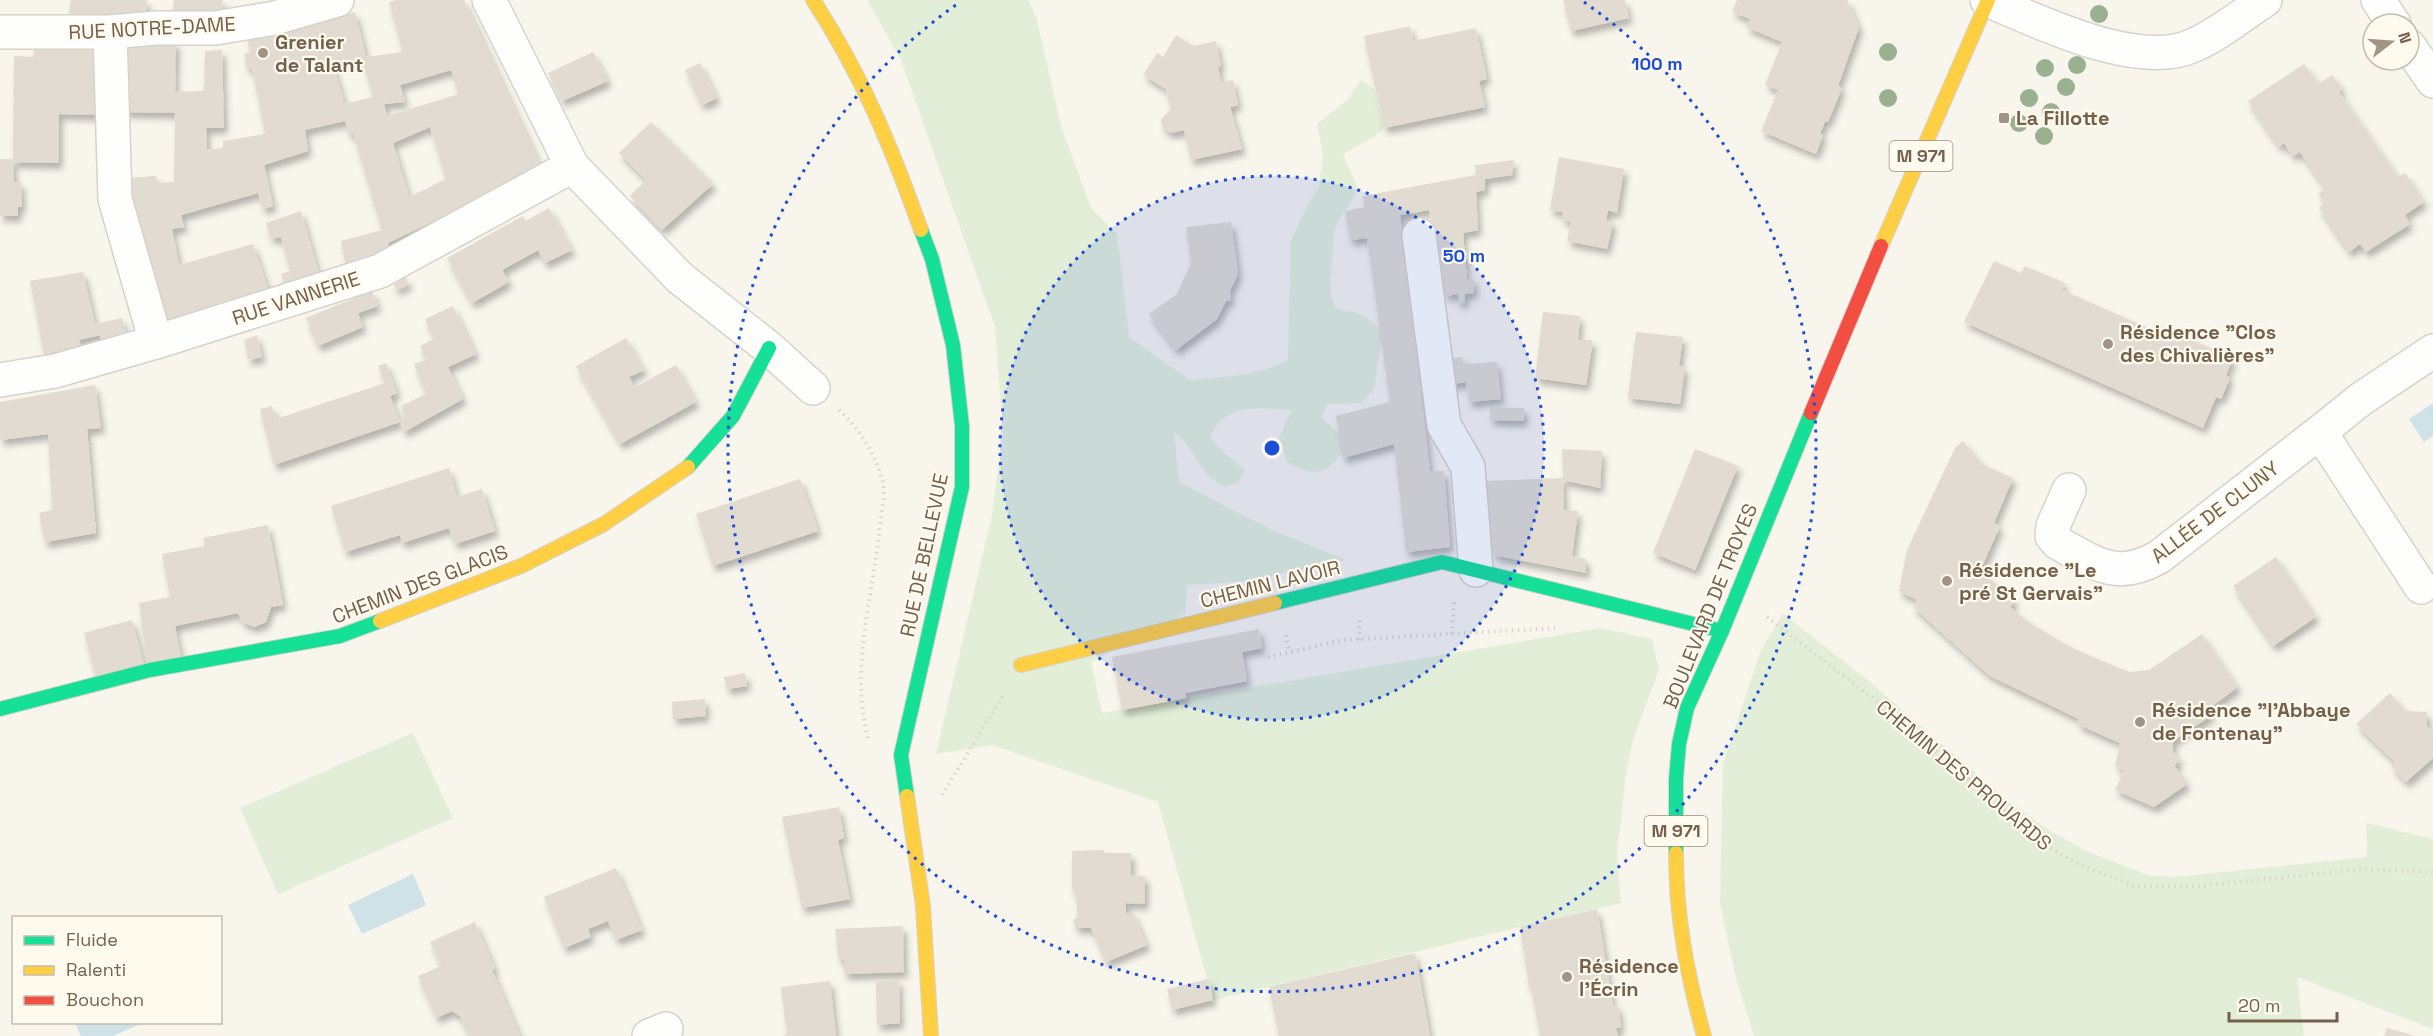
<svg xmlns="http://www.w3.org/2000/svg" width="2433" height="1036" viewBox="0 0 2433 1036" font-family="'Space Grotesk',sans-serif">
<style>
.green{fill:#e2eed7}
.water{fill:#cee2e7}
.building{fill:#e1dbd1;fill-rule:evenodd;filter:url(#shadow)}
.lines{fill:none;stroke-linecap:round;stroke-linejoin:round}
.street-casing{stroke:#d7d2ca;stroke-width:36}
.fast-casing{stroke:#d7d2ca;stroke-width:16}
.slow-casing{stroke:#d7d2ca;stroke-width:16}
.jam-casing{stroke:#d7d2ca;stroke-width:16}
.path{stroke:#dad5cf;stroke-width:4;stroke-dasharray:1.5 4.5;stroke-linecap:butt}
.street{stroke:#fefefc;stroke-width:33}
.fast{stroke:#16e098;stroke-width:14}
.slow{stroke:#ffcf43;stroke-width:14}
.jam{stroke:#f24e42;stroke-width:14}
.tree{fill:#9ab190}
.ring{fill:none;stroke:#1d4ed8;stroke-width:3;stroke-dasharray:3 6}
.poi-dot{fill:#a29484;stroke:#fefaee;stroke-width:2}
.labels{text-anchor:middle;stroke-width:4.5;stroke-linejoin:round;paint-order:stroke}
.shield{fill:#fefaee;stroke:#9e8e7d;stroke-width:1.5}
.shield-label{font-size:18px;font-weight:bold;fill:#75604c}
.street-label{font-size:20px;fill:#75604c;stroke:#fefaee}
.poi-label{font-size:20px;font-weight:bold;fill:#75604c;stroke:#fefaee;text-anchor:start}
.centre{fill:#1d4ed8;stroke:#fefaee;stroke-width:3}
.ring-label{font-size:18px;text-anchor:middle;font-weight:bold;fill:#1d4ed8;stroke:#fefaee;stroke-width:4.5;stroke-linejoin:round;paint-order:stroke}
</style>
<defs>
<filter id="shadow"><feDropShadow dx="3.5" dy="6" stdDeviation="3" flood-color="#0004"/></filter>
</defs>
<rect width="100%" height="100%" fill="#f7f5ec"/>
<g class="green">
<path d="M867 0H1028L1036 16 1061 126 1091 208 1117 234 1129 337 1190 380C1223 377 1259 376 1288 360L1291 241 1308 204 1319 187 1323 154 1317 124 1348 99 1361 80 1374 89 1384 128C1371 142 1358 143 1343 155L1357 186 1354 196 1335 227 1330 280 1331 297 1337 310C1358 311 1370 317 1383 333L1374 388 1362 403 1327 404 1321 417 1348 442C1332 473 1317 480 1287 462L1279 437 1292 410C1260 409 1225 401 1210 437L1222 451 1245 470 1238 482 1226 487C1198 476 1198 450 1174 432L1179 482 1274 531 1347 560 1249 581 1187 585 1185 614 1091 662 1102 713 1600 628 1652 639 1659 670 1633 740 1626 773 1617 854 1621 903 1213 1000 1158 802 992 745 936 754 992 515 1003 434 995 327 901 60Z"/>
<polygon points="1783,614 1864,677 2007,800 2047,829 2084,850 2150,876 2175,877 2367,857 2366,823 2433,839 2433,1029 2297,977 2304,1036 1754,1036 1736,978 1720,903 1723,764 1761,650"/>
<polygon points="413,733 453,818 278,894 240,808"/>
</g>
<g class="water">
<polygon points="2433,403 2433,436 2424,442 2409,419"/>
<polygon points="413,874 426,905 362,934 348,905"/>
<polygon points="75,1023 142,1023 113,1036 81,1036"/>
</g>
<g class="building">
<polygon points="71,0 147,0 145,19 68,19"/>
<polygon points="174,0 223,0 219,17 173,14"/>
<path d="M397 0H464L542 169 388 243 391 256 347 272 341 241 382 230 353 133 349 134 345 121 305 130 308 151 264 165 273 206 263 209 258 193 181 215 184 227 172 229 179 265 253 244 270 295 163 324 126 196 129 178 155 176 159 183 174 182 175 113 124 112 125 43 176 42 175 92 204 91 205 51 222 50 224 128H206L207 150 223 148V141L265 134 252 68 247 69 244 54 250 53 247 37 355 12 366 57 403 52 389 2ZM362 58 373 97 345 104 333 65ZM451 70 459 94 387 116 384 104 405 102 400 85ZM430 127 446 179 409 197 393 143Z"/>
<polygon points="1563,0 1625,0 1629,18 1571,31"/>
<polygon points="1737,0 1847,0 1859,27 1838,86 1842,88 1828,122 1825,121 1820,134 1823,135 1816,154 1761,131 1778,90 1765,85 1782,42 1746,27 1750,19 1732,12"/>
<polygon points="1410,26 1413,41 1476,28 1487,79 1479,81 1485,107 1384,128 1364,36"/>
<polygon points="1176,35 1193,46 1216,41 1221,66 1218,67 1221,83 1233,80 1238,105 1230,107 1242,149 1191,160 1184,130 1171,133 1162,127 1161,120 1171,109 1166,89 1143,75 1157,53 1163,57"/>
<polygon points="34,47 101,48 101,115 59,114 59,163 13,162 14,182 21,182 22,207 18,207 18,216 0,216 0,159 13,159 14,56 33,57"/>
<polygon points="593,52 608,81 562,101 548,73"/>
<polygon points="700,63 717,98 702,105 685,70"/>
<polygon points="2304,64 2318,84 2332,75 2342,89 2339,92 2398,177 2405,173 2424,202 2405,215 2410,224 2366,252 2360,244 2349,252 2319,208 2325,203 2318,194 2325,188 2300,152 2293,156 2284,143 2279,147 2248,101"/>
<polygon points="651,122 713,184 662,230 630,196 646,180 619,153"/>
<polygon points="1559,157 1624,169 1617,213 1608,210 1606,220 1613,222 1607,249 1567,241 1571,222 1562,220 1563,212 1550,210"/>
<polygon points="1514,160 1512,175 1485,179 1485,190 1476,192 1478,230 1463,233 1467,279 1474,279 1474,293 1465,294 1465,302 1458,303 1458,294 1445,296 1443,281 1440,282 1429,210 1400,215 1430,471 1444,471 1450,547 1406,552 1394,444 1343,458 1336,416 1390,402 1367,238 1350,240 1345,211 1364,207 1363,196 1476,175 1475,165"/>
<polygon points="549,208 572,250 545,263 538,250 502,270 509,282 472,303 447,258 523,216 526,221"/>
<polygon points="301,211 319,274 285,287 281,274 290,271 281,237 271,239 266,223"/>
<polygon points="1231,222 1238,274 1230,291 1231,300 1226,301 1217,319 1176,350 1149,314 1177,294 1191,263 1186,227"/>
<polygon points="1994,261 2021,273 2025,266 2065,283 2062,290 2153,330 2156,324 2233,358 2226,375 2230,378 2221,399 2216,397 2203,428 1964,322"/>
<polygon points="83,272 95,324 122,318 127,336 102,345 100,335 79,340 83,352 46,364 30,281"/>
<polygon points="405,277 409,284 396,290 393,282"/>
<polygon points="372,291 378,306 358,313 363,327 318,346 306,318"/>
<polygon points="453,306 476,354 448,367 463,399 404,432 400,422 405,419 401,406 426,394 414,364 426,360 420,346 434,339 425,319"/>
<polygon points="1543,312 1580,316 1578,340 1593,340 1586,385 1535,378"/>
<polygon points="1636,332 1683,337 1679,366 1685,367 1680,404 1628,398"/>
<polygon points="257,335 262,357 249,360 244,340"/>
<polygon points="626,338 644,370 629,377 635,387 676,365 696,402 620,444 576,366"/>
<polygon points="1462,357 1464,364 1497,362 1501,399 1469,402 1466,382 1447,385 1444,359"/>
<polygon points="386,363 397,393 390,396 400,422 274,465 260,409 272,406 276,419 385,383 378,366"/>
<polygon points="95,385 101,428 87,429 96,533 45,542 39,513 52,510 48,434 0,440 0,402"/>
<polygon points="1490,407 1524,408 1524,421 1490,420"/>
<polygon points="1963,441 1982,464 2013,478 1994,523 2000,526 1980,571 2015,600 2010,607 2030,623 2072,648 2129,672 2149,670 2202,634 2238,687 2208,709 2212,715 2173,741 2173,751 2180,761 2174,765 2187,784 2154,807 2115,790 2124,770 2115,766 2120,743 2077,724 2079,719 1990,676 1913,607 1917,600 1899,591 1907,550 1955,448"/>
<polygon points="1562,449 1602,451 1600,488 1563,480 1564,510 1578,511 1572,556 1586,559 1586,573 1493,555 1485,481 1563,478"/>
<polygon points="1695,449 1738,466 1695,570 1653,553"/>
<polygon points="449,468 457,497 482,489 495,531 455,544 449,528 402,543 400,535 345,552 331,506"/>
<polygon points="800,479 818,531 713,566 696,514"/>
<polygon points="268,525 283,605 271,607 266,622 254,627 242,622 238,613 175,626 181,658 147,664 139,603 170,597 162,554 205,546 203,538"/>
<polygon points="2276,557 2316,617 2273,646 2233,586"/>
<polygon points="132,620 144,665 96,678 84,633"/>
<polygon points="1259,629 1262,648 1242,652 1247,681 1185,693 1186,698 1122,710 1112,657"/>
<polygon points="745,673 747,686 727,689 724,677"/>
<polygon points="2390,693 2405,711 2427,712 2427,726 2433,732 2433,758 2406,782 2391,766 2395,762 2356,724"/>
<polygon points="705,699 706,716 673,719 672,702"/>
<polygon points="839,807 844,838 838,840 850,899 802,908 782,817"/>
<polygon points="1104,850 1104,853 1131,853 1131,875 1145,876 1145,904 1126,903 1126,913 1133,913 1147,945 1106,962 1091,928 1076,928 1073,920 1077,917 1077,899 1072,887 1072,851"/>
<polygon points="616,868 642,930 616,940 608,921 588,929 591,937 564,948 544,897"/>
<polygon points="1597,909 1613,1006 1618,1005 1621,1027 1616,1028 1618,1036 1540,1036 1531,987 1529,987 1520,927"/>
<polygon points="475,922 495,969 492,970 520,1036 469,1036 460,1016 452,1011 436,1018 418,976 441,966 430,942"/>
<polygon points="903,926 904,972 844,974 844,960 839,960 835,929"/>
<polygon points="1415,953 1430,1036 1279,1036 1269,987"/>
<polygon points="1209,979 1213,1000 1172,1010 1167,989"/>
<polygon points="899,980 900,1023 877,1025 876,981"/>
<polygon points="830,981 836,1036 783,1036 787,1034 781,987"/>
<polygon points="2387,1028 2412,1035 2412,1036 2384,1036"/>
</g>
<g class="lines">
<defs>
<g id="street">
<polyline points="489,0 572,166 680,278 769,348 813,388"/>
<path d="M1987 0C2040 22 2136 70 2192 46 2218 35 2242 15 2265 0"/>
<polyline points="2378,0 2394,24"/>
<polyline points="0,32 110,32 156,28 215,28 275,18 337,0"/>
<polyline points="110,32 115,199 156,342"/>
<polyline points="2409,46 2433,81"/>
<polyline points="1419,235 1444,425 1468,467 1476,570"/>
<polyline points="0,380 55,371 156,342 380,271 572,166"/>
<path d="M2069 490 2053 526 2052 536 2058 543C2096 564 2117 581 2159 557L2320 432"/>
<polyline points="2421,587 2320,432 2361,399 2433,351"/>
<polyline points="649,1036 666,1029"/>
</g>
<g id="fast">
<polyline points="688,467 733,416 769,348"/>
<polyline points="1275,603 1442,562 1722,631"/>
<polyline points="0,709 150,670 340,636 380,621"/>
<polyline points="907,796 901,755 962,487 962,426 953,345 932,259 921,230"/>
<polyline points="1676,853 1676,779 1679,744 1687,708 1722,631 1811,413"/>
</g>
<g id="slow">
<path d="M813 0C862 75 891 146 921 230"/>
<polyline points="1881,246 1988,0"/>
<polyline points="380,621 521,566 604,524 688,467"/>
<polyline points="1021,665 1275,603"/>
<polyline points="907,796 923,906 931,1036"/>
<path d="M1676 853C1676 918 1687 974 1704 1036"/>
</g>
<polyline id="jam" points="1811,413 1881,246"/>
</defs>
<use href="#street" class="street-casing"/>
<use href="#fast" class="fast-casing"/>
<use href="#slow" class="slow-casing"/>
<use href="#jam" class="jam-casing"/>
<g class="path">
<path d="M839 410C858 426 878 458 883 483 886 498 880 518 879 533 872 600 850 671 868 738"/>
<polyline points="1767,617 1879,703 2047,846 2080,865 2134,886 2199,886 2363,869 2433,872"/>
<polyline points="1452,634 1454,599"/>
<polyline points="1286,635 1289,652"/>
<polyline points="1359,640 1360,619"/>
<polyline points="1268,657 1343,640 1556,628"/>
<polyline points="942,795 1004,694"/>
</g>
<use href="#street" class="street"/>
<use href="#fast" class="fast"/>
<use href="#slow" class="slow"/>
<use href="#jam" class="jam"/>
</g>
<g class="tree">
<circle cx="2099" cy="14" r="9"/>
<circle cx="1888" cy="52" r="9"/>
<circle cx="2077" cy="65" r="9"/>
<circle cx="2045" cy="68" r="9"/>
<circle cx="2066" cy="87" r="9"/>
<circle cx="1888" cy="98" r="9"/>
<circle cx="2029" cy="98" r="9"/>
<circle cx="2051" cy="112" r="9"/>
<circle cx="2019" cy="123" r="9"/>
<circle cx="2044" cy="136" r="9"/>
</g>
<circle cx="1272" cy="448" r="272" fill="#1d4ed8" fill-opacity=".12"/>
<g class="ring">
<circle cx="1272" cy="448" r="272"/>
<path d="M1584 2A544 544 0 1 1 960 2"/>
</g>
<g class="poi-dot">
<circle cx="263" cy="53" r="6"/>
<rect x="1998" y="112" width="12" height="12" rx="3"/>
<circle cx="2108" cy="344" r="6"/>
<circle cx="1947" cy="581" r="6"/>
<circle cx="2140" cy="722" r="6"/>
<circle cx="1567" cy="977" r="6"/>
</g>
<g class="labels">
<g class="shield">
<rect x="1889.5" y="141" width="63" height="30" rx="4.5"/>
<rect x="1644.5" y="816" width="63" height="30" rx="4.5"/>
</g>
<g class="shield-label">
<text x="1921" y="162">M 971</text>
<text x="1676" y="837">M 971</text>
</g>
<g class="street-label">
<text transform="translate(152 28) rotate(-3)" y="7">RUE NOTRE-DAME</text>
<text transform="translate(296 298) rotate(-18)" y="7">RUE VANNERIE</text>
<text transform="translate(2215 512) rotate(-37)" y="7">ALLÉE DE CLUNY</text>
<text transform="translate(924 555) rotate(-78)" y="7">RUE DE BELLEVUE</text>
<text transform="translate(420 584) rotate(-21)" y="7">CHEMIN DES GLACIS</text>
<text transform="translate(1270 584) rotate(-14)" y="7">CHEMIN LAVOIR</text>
<text transform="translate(1710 606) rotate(-68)" y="7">BOULEVARD DE TROYES</text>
<text transform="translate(1964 775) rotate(40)" y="7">CHEMIN DES PROUARDS</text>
</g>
<g class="poi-label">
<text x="275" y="49">Grenier<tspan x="275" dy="23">de Talant</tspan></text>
<text x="2016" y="125">La Fillotte</text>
<text x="2120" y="339">Résidence "Clos<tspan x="2120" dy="23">des Chivalières"</tspan></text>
<text x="1959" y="577">Résidence "Le<tspan x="1959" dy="23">pré St Gervais"</tspan></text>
<text x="2152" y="717">Résidence "l'Abbaye<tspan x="2152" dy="23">de Fontenay"</tspan></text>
<text x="1579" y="973">Résidence<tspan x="1579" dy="23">l'Écrin</tspan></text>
</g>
</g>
<circle cx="1272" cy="448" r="9" class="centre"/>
<g class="ring-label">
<text x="1657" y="70">100 m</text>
<text x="1464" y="262">50 m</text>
</g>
<rect x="12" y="916" width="210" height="108" fill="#fefaee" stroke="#c7bcad" stroke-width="1.5"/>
<rect x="24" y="936" width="30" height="9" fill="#16e098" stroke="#c7bcad" stroke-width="1.5"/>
<text x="66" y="946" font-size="18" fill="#75604c">Fluide</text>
<rect x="24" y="966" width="30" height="9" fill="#ffcf43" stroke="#c7bcad" stroke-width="1.5"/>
<text x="66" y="976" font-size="18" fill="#75604c">Ralenti</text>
<rect x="24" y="996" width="30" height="9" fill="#f24e42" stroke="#c7bcad" stroke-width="1.5"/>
<text x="66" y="1006" font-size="18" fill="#75604c">Bouchon</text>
<g transform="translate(2391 42) rotate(73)"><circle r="28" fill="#fefaee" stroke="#c7bcad" stroke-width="1.5"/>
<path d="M0-4.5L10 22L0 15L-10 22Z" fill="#a29484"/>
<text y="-9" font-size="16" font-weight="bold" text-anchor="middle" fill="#75604c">N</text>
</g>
<path d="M2229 1012v9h108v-9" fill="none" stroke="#75604c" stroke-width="3"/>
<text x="2238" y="1012" font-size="18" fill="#75604c" stroke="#fefaee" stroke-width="4.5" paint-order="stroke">20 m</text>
</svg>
